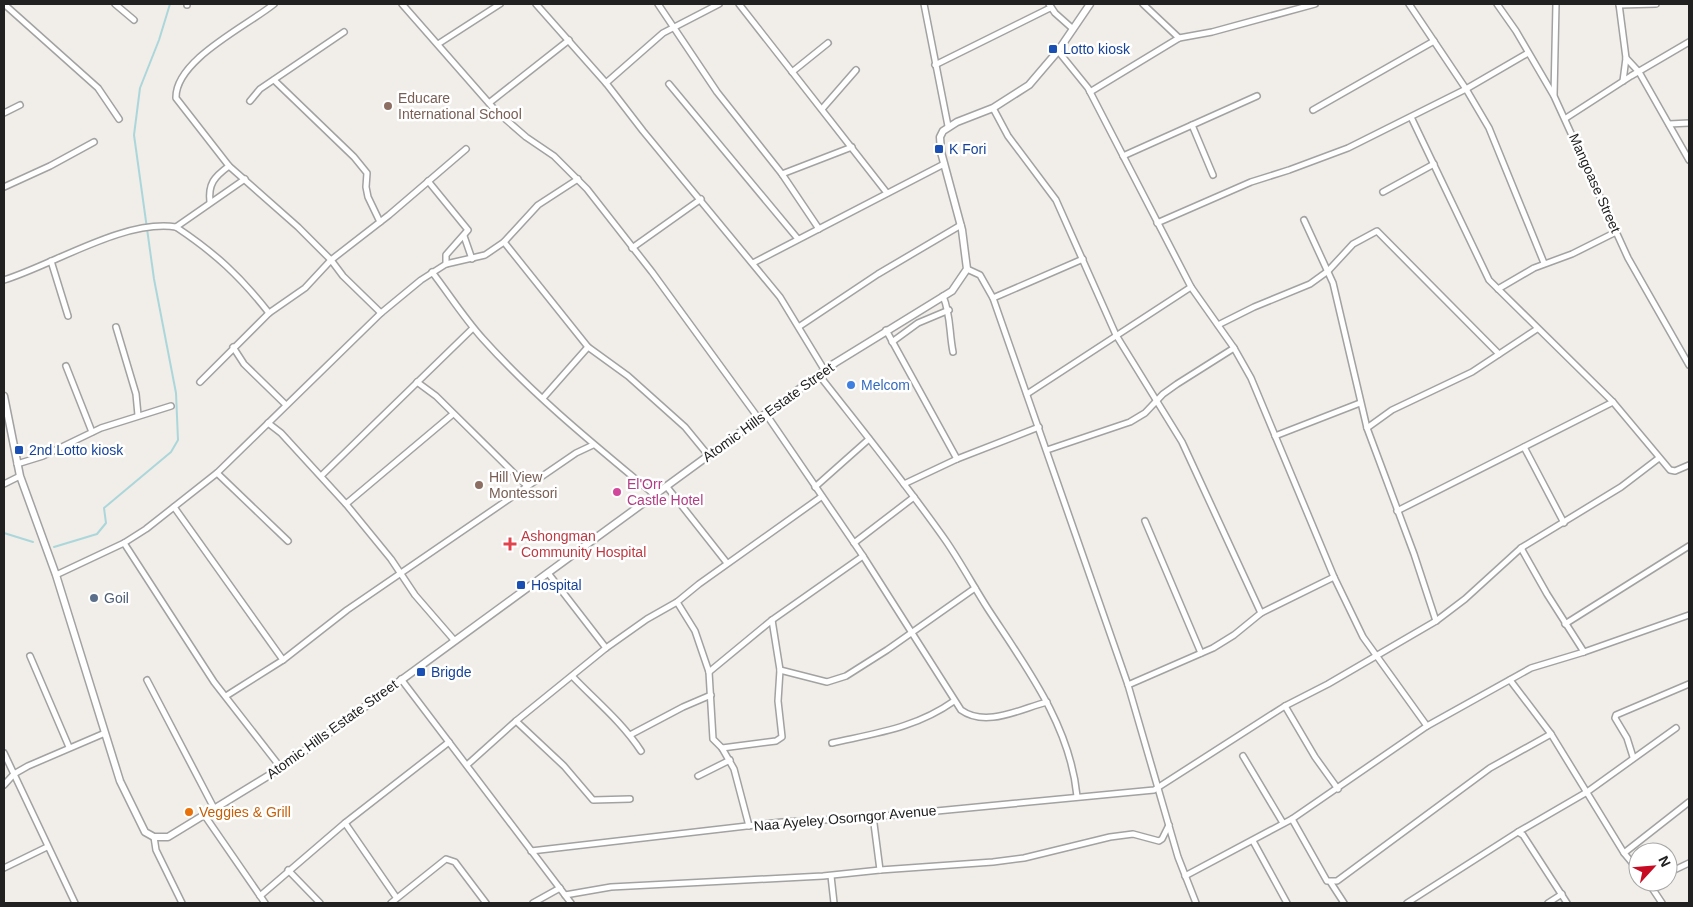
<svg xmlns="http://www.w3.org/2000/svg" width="1693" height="907" viewBox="0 0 1693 907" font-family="Arial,sans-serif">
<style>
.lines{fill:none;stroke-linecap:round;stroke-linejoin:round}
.stream{stroke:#abd7db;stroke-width:2}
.minor-casing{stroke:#a2a2a2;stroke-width:8}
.tertiary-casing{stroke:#a2a2a2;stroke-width:9}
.minor{stroke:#fff;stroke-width:5}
.tertiary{stroke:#fff;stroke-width:6}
.transit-dot{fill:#1a4fb4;stroke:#fff;stroke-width:2}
.education-dot{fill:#8d6e63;stroke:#fff;stroke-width:2}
.shop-dot{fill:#3f7fe0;stroke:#fff;stroke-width:2}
.hotel-dot{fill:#d1479c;stroke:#fff;stroke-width:2}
.health-dot{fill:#e0444e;stroke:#fff;stroke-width:2}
.service-dot{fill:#5c6f8a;stroke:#fff;stroke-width:2}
.food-dot{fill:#e8710a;stroke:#fff;stroke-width:2}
.labels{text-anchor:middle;stroke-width:5;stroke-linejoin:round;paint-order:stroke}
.transit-label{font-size:14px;fill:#164399;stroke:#fff;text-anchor:start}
.education-label{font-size:14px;fill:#785e54;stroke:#fff;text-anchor:start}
.street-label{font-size:14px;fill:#212121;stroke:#fff}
.shop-label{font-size:14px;fill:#366cbe;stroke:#fff;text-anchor:start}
.hotel-label{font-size:14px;fill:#b23c85;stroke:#fff;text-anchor:start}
.health-label{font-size:14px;fill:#be3a42;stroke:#fff;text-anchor:start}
.service-label{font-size:14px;fill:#4e5e75;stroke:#fff;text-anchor:start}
.food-label{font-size:14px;fill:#c56008;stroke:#fff;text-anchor:start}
</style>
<rect width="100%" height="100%" fill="#f1ede8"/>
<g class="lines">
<g class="stream">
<polyline points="4,533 33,542"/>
<polyline points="54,547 97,534 106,523 104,508 171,452 178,440 176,393 154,279 134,135 140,88 159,40 170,4"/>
</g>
<defs>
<g id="minor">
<polyline points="4,4 98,88 119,119"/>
<polyline points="115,4 134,20"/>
<path d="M274 4C247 26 175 60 176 98L229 166 298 227 331 260 343 276 381 313"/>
<polyline points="402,4 495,110 526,137 554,156 587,189 652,272 759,419"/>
<polyline points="536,4 606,83 643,131 780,297 825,371"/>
<polyline points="658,4 717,92 782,174 819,229"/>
<polyline points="739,4 887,193"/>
<polyline points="924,4 948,126"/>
<polyline points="1049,4 1055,13 1073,29"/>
<polyline points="1143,4 1179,38"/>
<polyline points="1409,4 1466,89 1489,128 1544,263"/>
<polyline points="1497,4 1516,31 1554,96 1628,258 1689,365"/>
<polyline points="1619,4 1626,58 1623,81"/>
<polyline points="187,5 187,4"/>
<polyline points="1619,5 1656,4"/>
<polyline points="438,44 500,4"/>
<polyline points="1058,51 1088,88 1191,287 1234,348 1251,378 1334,577 1363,637 1427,726"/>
<polyline points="1626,58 1639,72 1689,160"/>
<polyline points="935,65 1050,8"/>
<polyline points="792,72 828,43"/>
<polyline points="274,80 354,157 367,173 366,187 368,197 380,222"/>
<polyline points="606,83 663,33 719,4"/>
<polyline points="669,84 798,239"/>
<polyline points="1090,92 1179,38 1212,32 1315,4"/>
<polyline points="1554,95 1556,4"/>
<polyline points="250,101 260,89 344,32"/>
<polyline points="489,103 569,40"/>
<polyline points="993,108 1008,136 1056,200 1116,335 1182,442 1261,613"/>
<polyline points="822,109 856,70"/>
<polyline points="1313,110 1434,41"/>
<polyline points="4,113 20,105"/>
<polyline points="1411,117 1489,280 1613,402 1670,470 1675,471 1689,465"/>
<polyline points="1566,118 1631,76 1689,42"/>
<polyline points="1669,124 1689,123"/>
<polyline points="1192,125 1213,175"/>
<polyline points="1123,156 1257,96"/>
<polyline points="782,174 852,147"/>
<polyline points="428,181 468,230 446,255 446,264"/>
<polyline points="4,187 50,166 94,142"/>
<polyline points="1383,192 1434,164"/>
<path d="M210 202C208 184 214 177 229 166"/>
<polyline points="1304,220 1333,283 1367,428 1414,554 1436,621"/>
<polyline points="1157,223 1251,182 1289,170 1348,148 1466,89 1528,53"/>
<polyline points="176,227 245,179"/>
<polyline points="464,236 472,259"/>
<polyline points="504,242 588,347 628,376 685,427 708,455"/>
<polyline points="632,248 701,199"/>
<polyline points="51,261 68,316"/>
<polyline points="753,263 944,164"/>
<polyline points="967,269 980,275 993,298 1128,685 1178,857 1196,903"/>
<path d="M432 272C449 294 464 318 483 339 535 397 596 446 656 496"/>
<path d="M4 280C53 265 124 219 176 227 215 253 240 276 269 313"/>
<polyline points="1498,289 1534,268 1572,254 1616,232"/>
<path d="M943 296C951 315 949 332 953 352"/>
<polyline points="993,298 1083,259"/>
<polyline points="1218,325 1254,307 1310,284 1328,271 1353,244 1377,231 1499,354"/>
<polyline points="800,326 878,274 961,225"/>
<polyline points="116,327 136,394 138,415"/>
<polyline points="886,330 957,459"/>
<polyline points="892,342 918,323 949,310"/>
<polyline points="233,347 244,364 285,404"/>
<polyline points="66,366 92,432"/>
<path d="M819 375C862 430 906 484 946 541 961 563 974 587 988 609 1026 667 1070 725 1077 796"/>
<polyline points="200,382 269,313 305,288 331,260 389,215 466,149"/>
<polyline points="417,382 436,396 527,486"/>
<polyline points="1027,394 1191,287"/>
<polyline points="543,398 588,347"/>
<path d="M766 414 863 556 961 710C986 728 1020 709 1047 702"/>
<polyline points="268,423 281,433 346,504 391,559 415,595 454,640"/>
<polyline points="1367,428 1392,410 1472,372 1537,329"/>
<polyline points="1275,436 1360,403"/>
<polyline points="1524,447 1564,523"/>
<polyline points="1047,450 1130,422 1145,413 1163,394 1177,384 1234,348"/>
<polyline points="17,464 43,456 101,428 171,406"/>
<polyline points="217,473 288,541"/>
<polyline points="321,476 473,328"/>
<polyline points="4,484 20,476"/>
<polyline points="904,484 957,459 1039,427"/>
<polyline points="667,487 727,563"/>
<polyline points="815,487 869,439"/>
<polyline points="346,504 453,414"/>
<polyline points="174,507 283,660"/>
<polyline points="1397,511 1613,402"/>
<polyline points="1145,521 1201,653"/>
<polyline points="124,543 214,682 281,768"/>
<polyline points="854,543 914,497"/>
<polyline points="1521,548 1547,594 1584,652"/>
<polyline points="548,573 606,648"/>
<polyline points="56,575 124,543 146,529 217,473 381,313 421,280 446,264 485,255 504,242 538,205 578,179"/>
<polyline points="677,602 695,631 709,672 713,739 722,748 734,769 749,826"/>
<polyline points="1565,624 1689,546"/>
<polyline points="30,656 69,747"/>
<polyline points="780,670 827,682 846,676 887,650 975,588"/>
<polyline points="709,672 772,620 863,556"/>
<path d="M573 677C596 701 622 722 641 751"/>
<polyline points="401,679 571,903"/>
<polyline points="147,680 215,810"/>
<polyline points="1510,680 1551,734 1624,853 1638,870"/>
<polyline points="1128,685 1213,648 1234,635 1261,613 1334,577"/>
<polyline points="226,696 283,660 347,610 506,501 576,453 593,445"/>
<polyline points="1285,706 1315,757 1338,789"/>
<polyline points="516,721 564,766 593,800 630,799"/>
<polyline points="630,735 683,707 711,695"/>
<path d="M832 743C876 733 916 728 954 701"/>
<polyline points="722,748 776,741 782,737 778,701 780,670 772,620"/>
<polyline points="4,753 75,903"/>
<polyline points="1243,756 1283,823"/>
<polyline points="1633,757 1627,738 1615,718 1616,715 1689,684"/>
<polyline points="467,765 516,721 606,648 647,619 677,602 699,584 821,497"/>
<polyline points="698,776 730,760"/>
<polyline points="4,785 14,774 28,766 105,733"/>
<polyline points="205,816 265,903"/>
<polyline points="873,816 880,870"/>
<polyline points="1292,819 1327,881 1337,881 1490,768 1551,734"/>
<polyline points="345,823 396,897"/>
<polyline points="1518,832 1587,792 1676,728"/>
<polyline points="154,837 156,850 182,903"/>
<polyline points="1253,841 1287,903"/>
<polyline points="531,851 782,822 864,818 1154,790 1285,706 1328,684 1436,621 1465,599 1521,548 1621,487 1659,458"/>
<polyline points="1624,853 1689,802"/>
<polyline points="4,868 47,847"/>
<polyline points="288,870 320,903"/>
<polyline points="1668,873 1689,863"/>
<polyline points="831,876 834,903"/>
<polyline points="1185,876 1292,819 1427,726 1531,668 1584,652 1689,615"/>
<polyline points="1648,882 1662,903"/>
<polyline points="1331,883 1344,903"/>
<polyline points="565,895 611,887 823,876 880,870 993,862 1024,858 1110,837 1133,834 1159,841 1162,839 1169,825"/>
<polyline points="260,896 345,823 449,742"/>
<polyline points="391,903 446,859 455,862 486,903"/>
<polyline points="533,903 560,888"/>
<polyline points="1407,903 1518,832 1523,835 1567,903"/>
<polyline points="1548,903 1562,894"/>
</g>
<polyline id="tertiary" points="4,396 20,476 56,575 120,781 145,832 154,837 168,837 281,768 835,363 952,291 967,269 962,230 941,152 940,137 943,131 957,122 993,108 1029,85 1058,51 1090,4"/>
</defs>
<use href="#minor" class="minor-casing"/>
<use href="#tertiary" class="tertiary-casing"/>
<use href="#minor" class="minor"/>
<use href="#tertiary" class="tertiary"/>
</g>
<g class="transit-dot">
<rect x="1048" y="44" width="10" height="10" rx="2.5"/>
<rect x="934" y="144" width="10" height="10" rx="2.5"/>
<rect x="14" y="445" width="10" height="10" rx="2.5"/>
<rect x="516" y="580" width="10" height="10" rx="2.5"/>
<rect x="416" y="667" width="10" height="10" rx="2.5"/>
</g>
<g class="education-dot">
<circle cx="388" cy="106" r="5"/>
<circle cx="479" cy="485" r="5"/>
</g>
<circle class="shop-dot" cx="851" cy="385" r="5"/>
<circle class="hotel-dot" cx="617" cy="492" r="5"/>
<path class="health-dot" d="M507.5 536.5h5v5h5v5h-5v5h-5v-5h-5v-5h5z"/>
<circle class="service-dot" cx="94" cy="598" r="5"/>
<circle class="food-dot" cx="189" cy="812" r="5"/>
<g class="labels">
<g class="transit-label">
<text x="1063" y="54">Lotto kiosk</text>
<text x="949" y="154">K Fori</text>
<text x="29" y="455">2nd Lotto kiosk</text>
<text x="531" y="590">Hospital</text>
<text x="431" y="677">Brigde</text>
</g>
<g class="education-label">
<text x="398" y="103">Educare<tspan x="398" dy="16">International School</tspan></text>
<text x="489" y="482">Hill View<tspan x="489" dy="16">Montessori</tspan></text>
</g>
<g class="street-label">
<text transform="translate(1595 183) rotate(66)" y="5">Mangoase Street</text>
<text transform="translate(768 412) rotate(-36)" y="5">Atomic Hills Estate Street</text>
<text transform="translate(332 729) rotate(-36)" y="5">Atomic Hills Estate Street</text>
<text transform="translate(845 818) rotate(-5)" y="5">Naa Ayeley Osorngor Avenue</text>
</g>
<g class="shop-label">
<text x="861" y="390">Melcom</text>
</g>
<g class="hotel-label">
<text x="627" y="489">El'Orr<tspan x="627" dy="16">Castle Hotel</tspan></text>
</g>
<g class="health-label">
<text x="521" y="541">Ashongman<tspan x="521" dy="16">Community Hospital</tspan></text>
</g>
<g class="service-label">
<text x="104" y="603">Goil</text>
</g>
<g class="food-label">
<text x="199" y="817">Veggies &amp; Grill</text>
</g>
</g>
<rect width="1693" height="907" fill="none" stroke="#212121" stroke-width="10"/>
<g transform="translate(1653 867) rotate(64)"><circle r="24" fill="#ffffff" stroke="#a6a6a6"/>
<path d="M0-4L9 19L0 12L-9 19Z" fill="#c60b23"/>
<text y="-8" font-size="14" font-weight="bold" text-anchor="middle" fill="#212121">N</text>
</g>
</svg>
